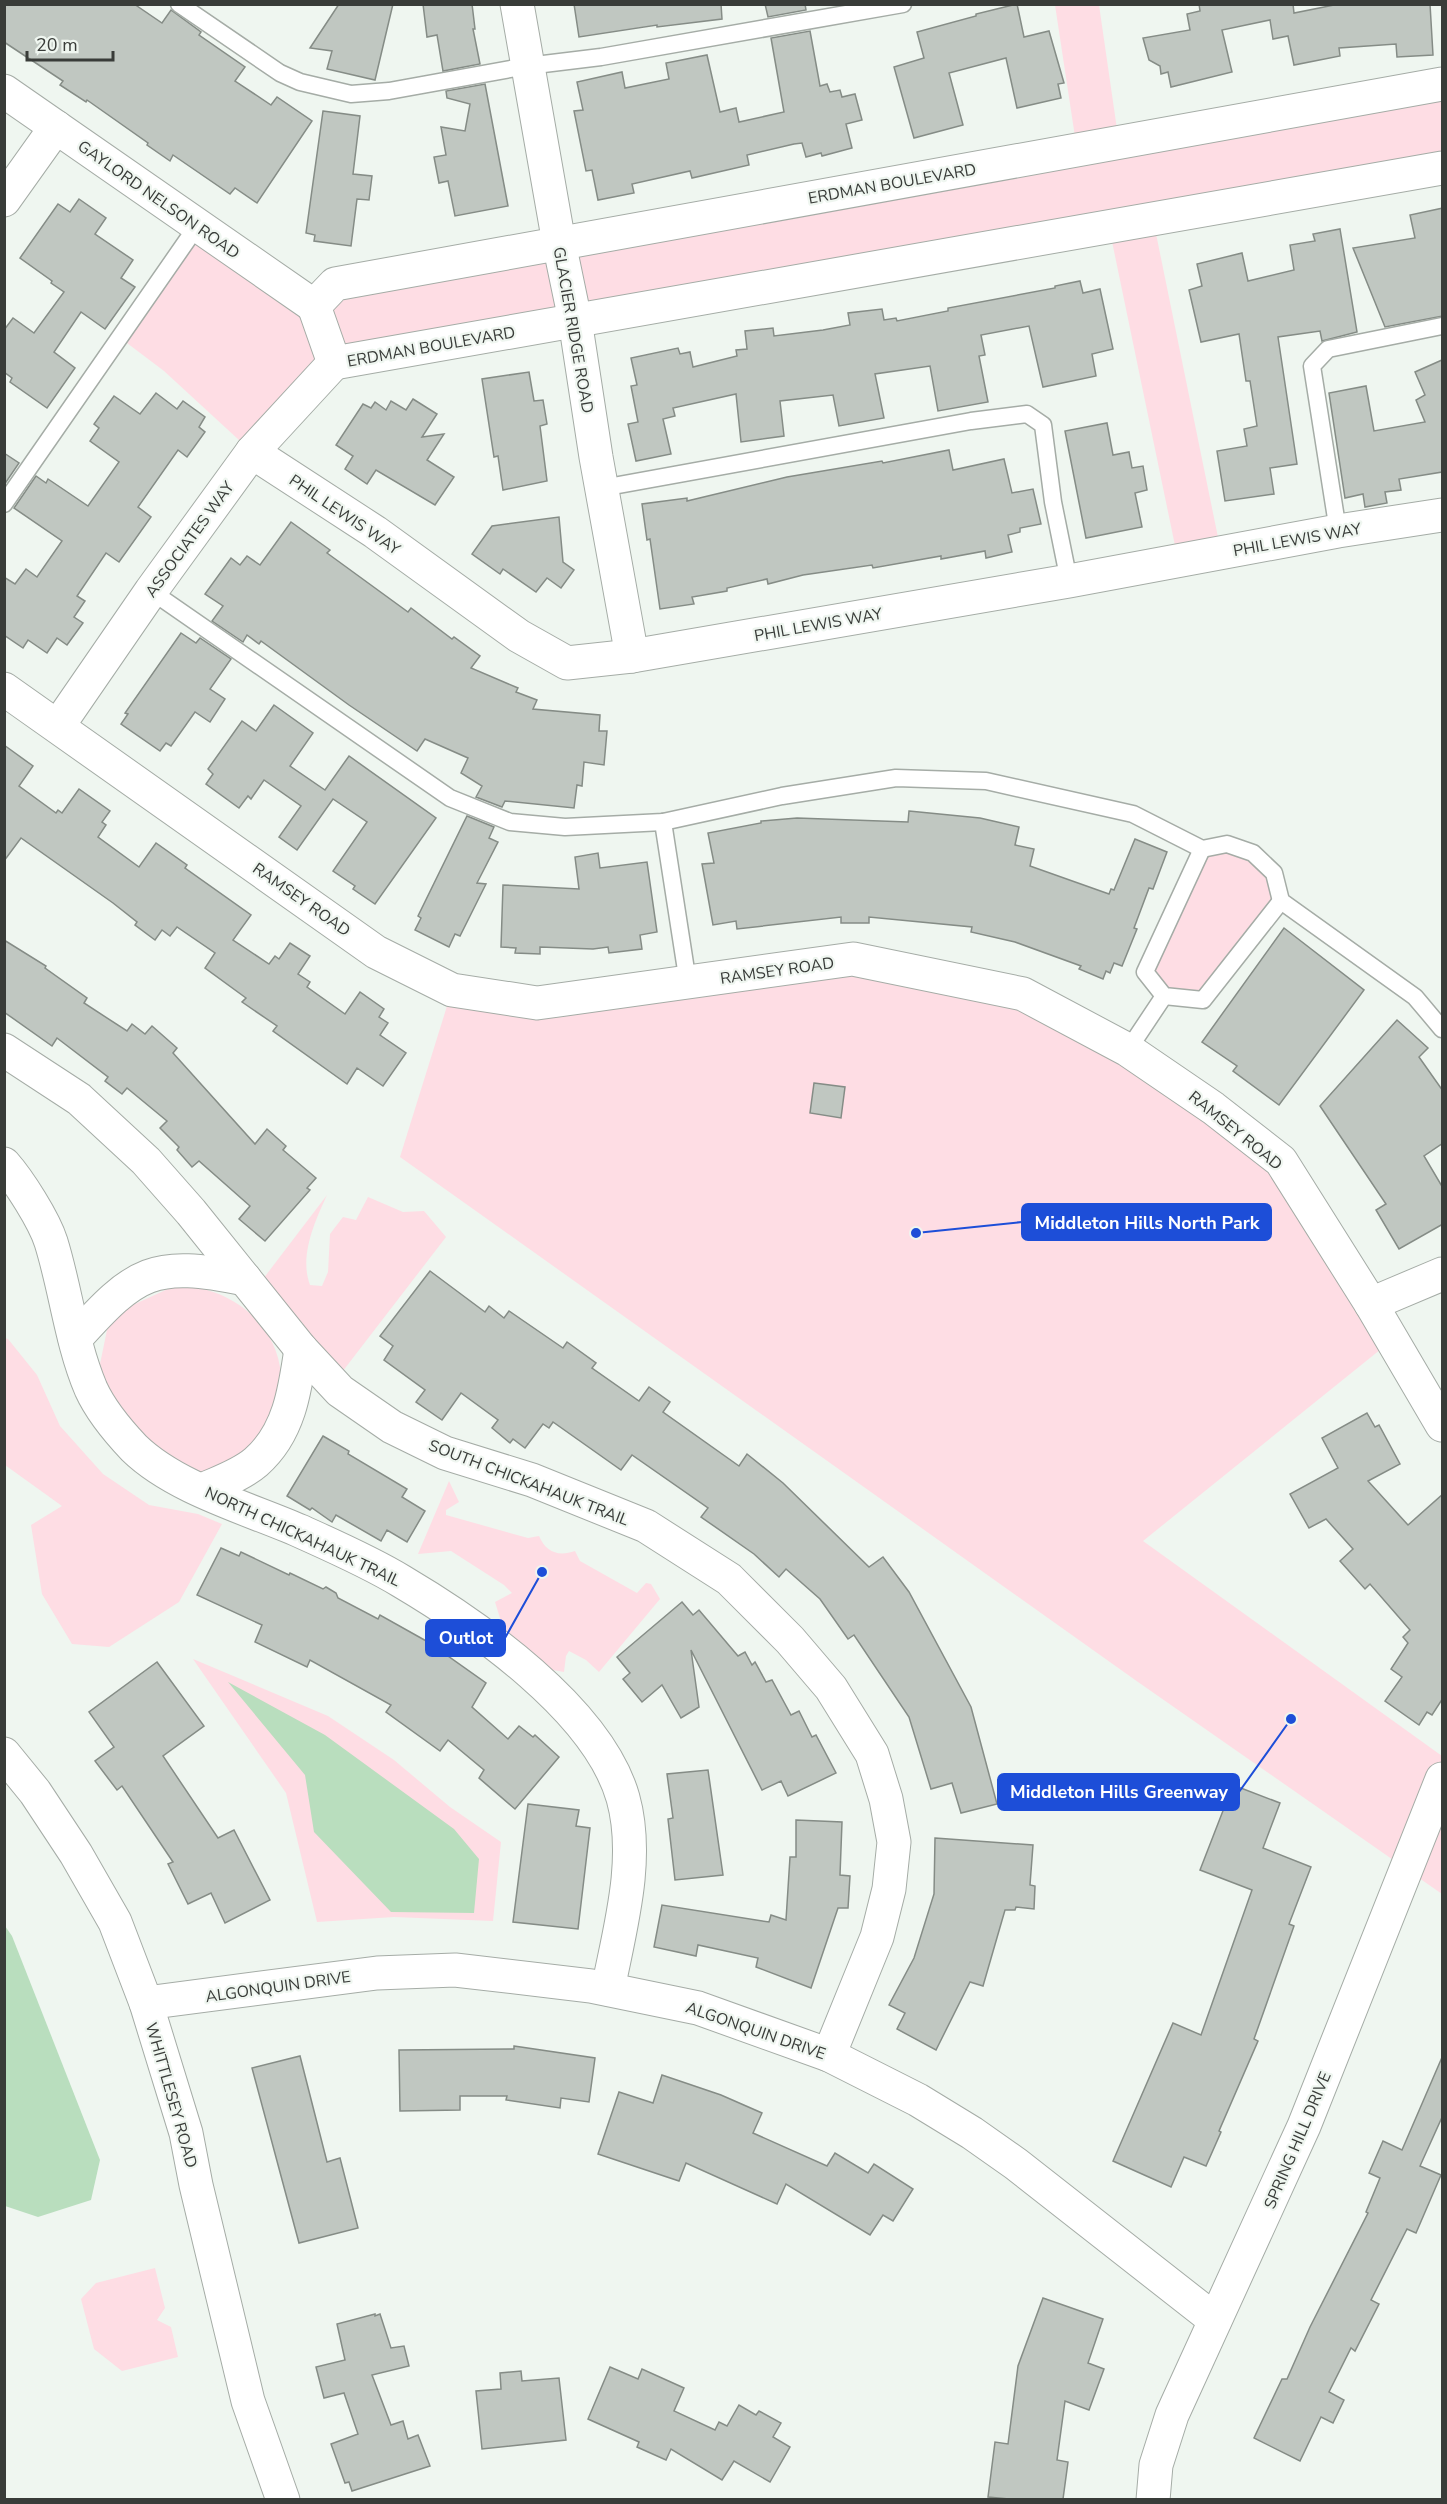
<svg xmlns="http://www.w3.org/2000/svg" width="1447" height="2504" viewBox="0 0 1447 2504" font-family="'Nunito Sans',sans-serif">
<style>
.green{fill:#fedde4}
.water{fill:#b9debe}
.building{fill:#c0c7c1;stroke:#858c86;stroke-width:1.5}
.lines{fill:none;stroke-linecap:round;stroke-linejoin:round}
.lane-casing{stroke:#a5aca6;stroke-width:19}
.street-casing{stroke:#a5aca6;stroke-width:35}
.lane{stroke:#fff;stroke-width:16}
.street{stroke:#fff;stroke-width:33}
.labels{text-anchor:middle;stroke-width:4.5;stroke-linejoin:round;paint-order:stroke}
.street-label{font-size:16px;fill:#393c39;stroke:#eff6f0}
.leader{fill:none;stroke:#1d4ed8;stroke-width:2}
.callout-dot{fill:#1d4ed8;stroke:#eff6f0;stroke-width:2}
.callout{fill:#1d4ed8;stroke:#1d4ed8;stroke-width:2}
.callout-label{font-size:18px;text-anchor:middle;font-weight:bold;fill:#fff}
</style>
<rect width="100%" height="100%" fill="#eff6f0"/>
<g class="green">
<polygon points="1055,5 1099,5 1119,143 1442,84 1442,168 1153,219 1221,552 1178,560 1109,227 334,363 252,452 164,371 119,337 197,226 314,306 335,284 1077,150"/>
<polygon points="1202,849 1253,853 1281,901 1203,1000 1164,996 1145,972"/>
<polygon points="853,959 1023,994 1281,1161 1391,1341 1143,1541 1442,1756 1442,1894 1138,1682 400,1157 452,990 537,1003"/>
<path d="M327 1195C315 1221 299 1256 310 1285L322 1286 328 1272 330 1234 343 1217 356 1220 368 1197 403 1212 424 1211 446 1237 339 1376 260 1283Z"/>
<path d="M170 1288C181 1288 196 1286 207 1290 246 1301 278 1333 281 1375 282 1392 274 1413 271 1430L219 1471 197 1473 148 1445 108 1392 100 1364 107 1330 124 1309Z"/>
<polygon points="5,1338 8,1339 37,1375 60,1426 103,1474 149,1505 198,1514 222,1524 179,1602 109,1647 72,1644 42,1594 31,1525 62,1506 5,1465"/>
<path d="M449 1481 459 1502 446 1510V1515L528 1538 539 1536C546 1552 558 1557 575 1551L580 1561 637 1593 646 1583 651 1584 660 1599 599 1672 586 1660 569 1651 566 1656 564 1672 547 1669 505 1634 495 1602 512 1593 504 1585 451 1551 418 1554Z"/>
<polygon points="193,1659 328,1716 394,1760 450,1807 501,1842 493,1921 394,1917 317,1922 286,1793"/>
<polygon points="155,2268 165,2308 157,2320 171,2327 178,2357 122,2371 94,2349 81,2299 96,2283"/>
</g>
<g class="water">
<polygon points="228,1682 325,1735 454,1829 479,1859 474,1913 391,1912 314,1832 305,1775"/>
<polygon points="5,1926 12,1936 100,2160 91,2200 38,2217 5,2206"/>
</g>
<g class="building">
<polygon points="4,4 134,4 162,23 171,10 201,32 199,35 245,67 235,81 271,105 277,97 312,121 257,203 235,188 230,194 173,155 170,161 147,145 148,143 87,100 86,102 60,85 63,81 4,42"/>
<polygon points="339,4 393,4 375,80 327,69 332,51 310,48"/>
<polygon points="423,4 472,4 475,29 473,29 480,64 443,71 437,35 427,37"/>
<polygon points="574,4 721,4 722,19 657,27 657,25 579,37"/>
<polygon points="765,4 805,4 806,10 768,17"/>
<polygon points="1017,4 1024,37 1049,31 1064,83 1058,84 1061,98 1017,108 1006,58 949,73 963,125 914,138 894,67 924,58 917,32 976,16 976,14"/>
<polygon points="1199,4 1293,4 1294,13 1339,4 1430,4 1433,55 1397,57 1396,44 1339,48 1340,56 1294,65 1288,36 1273,39 1270,20 1222,30 1232,72 1171,87 1168,72 1161,74 1160,66 1149,60 1143,38 1190,30 1187,14 1200,11"/>
<polygon points="810,31 820,86 827,84 830,92 840,90 842,97 855,94 862,120 846,124 852,148 822,156 821,153 806,157 802,143 794,144 747,155 749,165 692,178 690,171 632,184 634,193 598,200 592,170 586,171 574,111 583,110 577,82 622,72 625,88 669,79 666,63 707,55 720,112 736,108 739,122 784,112 771,38"/>
<polygon points="485,84 508,206 455,216 448,181 439,183 434,157 446,155 441,127 465,131 470,104 447,98 446,91"/>
<polygon points="323,111 360,116 353,174 372,176 369,200 357,199 351,246 314,241 315,235 306,233"/>
<polygon points="79,199 106,218 95,234 133,260 121,278 135,287 105,329 81,312 54,352 75,368 47,408 10,382 12,378 4,372 4,330 13,318 34,333 64,292 51,283 52,281 20,258 58,204 70,212"/>
<polygon points="1443,208 1443,316 1385,327 1353,248 1415,238 1410,215"/>
<polygon points="1340,229 1357,332 1322,341 1320,331 1278,337 1297,464 1270,468 1274,494 1225,501 1217,451 1247,446 1244,429 1257,426 1250,381 1246,381 1239,334 1201,342 1189,290 1202,286 1197,264 1242,253 1248,281 1294,270 1290,245 1315,241 1313,234"/>
<polygon points="1080,281 1083,293 1100,289 1113,349 1092,354 1096,376 1043,387 1029,326 981,335 985,355 979,356 988,402 938,411 930,366 875,374 884,418 839,426 833,395 780,401 784,436 741,442 736,394 673,408 675,416 663,419 671,454 636,461 628,424 638,422 631,386 637,385 631,358 678,348 680,354 690,352 693,367 737,356 736,350 747,349 745,331 773,328 774,336 823,330 850,325 848,313 882,309 884,320 896,318 897,321 948,311 948,308 1055,288 1055,286"/>
<polygon points="1442,360 1442,472 1399,479 1401,490 1385,492 1387,503 1365,507 1363,494 1345,498 1329,393 1366,386 1374,431 1425,422 1416,400 1425,395 1415,372"/>
<polygon points="529,372 534,401 543,400 547,424 540,426 547,481 503,490 498,456 494,457 482,379"/>
<polygon points="156,393 177,409 183,401 205,417 199,427 205,432 187,457 178,450 138,507 151,517 119,562 106,553 77,596 85,601 74,617 83,623 67,645 57,638 47,653 28,640 23,648 4,635 4,577 15,584 26,569 37,577 62,541 14,508 36,476 46,483 48,479 88,506 119,462 90,441 99,428 94,424 114,396 140,414"/>
<polygon points="413,399 437,414 422,437 444,434 427,460 454,477 435,505 376,470 367,484 345,469 353,456 336,445 363,404 371,408 375,402 386,410 391,401 406,410"/>
<polygon points="1107,423 1113,455 1129,452 1132,468 1143,466 1147,490 1135,493 1142,527 1086,538 1065,431"/>
<polygon points="949,450 953,470 1004,459 1012,493 1033,489 1041,524 1020,528 1020,532 1008,535 1012,552 986,558 985,551 941,559 941,556 873,568 872,565 803,575 768,584 767,579 727,588 727,591 692,597 694,604 660,609 650,539 647,540 642,504 687,498 687,501 787,477 882,461 883,463"/>
<polygon points="4,453 19,463 4,485"/>
<polygon points="559,517 563,562 574,570 561,588 547,578 536,592 503,569 500,574 472,554 492,526"/>
<polygon points="291,522 330,550 327,553 408,612 411,608 452,639 454,637 480,656 471,668 518,688 516,692 537,700 533,709 600,715 599,731 607,731 604,765 584,762 582,786 577,785 574,808 505,801 502,807 476,797 482,786 461,773 468,758 425,739 417,751 349,705 261,641 259,644 247,635 243,642 212,621 223,606 205,594 231,558 240,565 247,556 260,565"/>
<polygon points="181,633 196,643 200,638 231,659 210,689 225,699 210,722 195,712 171,746 166,743 160,751 121,724 128,714 125,713"/>
<polygon points="274,705 313,733 290,766 325,790 349,756 436,818 375,904 353,889 355,886 333,871 367,822 333,799 297,850 279,837 301,806 264,780 251,799 248,796 239,808 206,784 213,774 208,769 242,721 256,731"/>
<polygon points="4,745 33,766 19,786 56,813 58,810 62,813 79,789 110,811 102,822 106,825 98,837 139,867 156,843 187,865 185,868 251,915 233,940 269,964 275,956 279,959 290,943 310,956 298,974 310,982 307,987 345,1014 360,992 384,1009 379,1017 388,1023 380,1035 406,1053 383,1086 357,1068 347,1084 273,1031 277,1026 242,1002 246,998 205,968 215,953 177,927 170,936 162,930 155,940 135,925 137,922 113,903 21,838 4,861"/>
<polygon points="909,811 980,818 1019,827 1015,845 1034,849 1030,866 1109,894 1111,889 1114,890 1135,839 1167,852 1153,889 1149,888 1134,928 1137,929 1122,966 1114,963 1110,973 1106,971 1103,979 1079,969 1081,966 1015,942 971,932 972,927 869,917 869,923 841,923 841,917 737,929 736,921 713,925 702,864 714,863 708,833 761,823 761,821 797,818 908,822"/>
<polygon points="467,816 494,827 489,838 498,842 477,883 486,884 460,936 455,934 449,947 415,930 421,918 418,916"/>
<polygon points="598,853 600,868 647,862 657,932 640,935 642,949 609,953 608,947 593,949 540,947 540,954 515,953 516,948 501,947 503,885 579,889 575,857"/>
<polygon points="1284,928 1364,990 1279,1105 1233,1071 1237,1066 1202,1042"/>
<polygon points="4,940 46,966 45,968 87,998 84,1003 127,1031 132,1024 145,1034 152,1026 177,1048 173,1053 255,1144 267,1129 286,1146 283,1150 316,1178 307,1188 310,1190 265,1241 239,1219 250,1206 199,1161 192,1167 177,1150 179,1147 160,1128 167,1121 127,1088 122,1094 105,1081 108,1077 57,1038 52,1046 4,1012"/>
<polygon points="1397,1020 1428,1048 1419,1057 1443,1091 1443,1143 1424,1156 1443,1188 1443,1224 1399,1249 1376,1210 1386,1204 1320,1106"/>
<polygon points="814,1083 845,1087 841,1118 810,1113"/>
<polygon points="430,1271 485,1312 489,1306 504,1318 509,1311 563,1348 567,1342 596,1363 592,1368 639,1401 649,1387 670,1402 663,1412 739,1466 747,1454 783,1483 869,1567 883,1557 909,1592 971,1707 997,1804 961,1813 952,1783 931,1789 909,1717 854,1635 848,1639 820,1599 786,1569 779,1577 754,1554 701,1517 708,1508 632,1455 621,1470 553,1422 549,1428 543,1424 525,1448 513,1439 510,1443 492,1428 498,1420 461,1393 442,1420 416,1402 425,1390 384,1360 393,1346 380,1336"/>
<polygon points="1367,1413 1375,1427 1379,1425 1400,1464 1368,1481 1408,1525 1443,1494 1443,1698 1432,1715 1427,1712 1419,1725 1385,1701 1402,1677 1391,1669 1408,1643 1403,1637 1410,1630 1370,1584 1365,1589 1340,1561 1353,1549 1326,1519 1309,1528 1290,1494 1338,1468 1322,1438"/>
<polygon points="323,1436 349,1451 348,1454 407,1489 402,1497 425,1511 407,1542 387,1530 381,1541 336,1515 332,1522 312,1508 310,1510 287,1496"/>
<polygon points="221,1548 239,1556 241,1552 289,1575 290,1573 323,1589 326,1587 336,1593 338,1598 378,1619 380,1615 428,1642 486,1683 472,1707 508,1739 519,1726 533,1737 535,1735 559,1757 515,1809 479,1778 484,1770 448,1740 440,1751 386,1712 391,1705 310,1660 307,1667 255,1642 262,1625 197,1595"/>
<polygon points="682,1602 693,1615 699,1610 738,1656 745,1652 752,1665 755,1662 766,1682 772,1680 791,1715 799,1711 812,1737 816,1735 836,1773 788,1796 781,1781 762,1790 691,1650 699,1707 681,1718 662,1685 642,1702 623,1679 630,1673 617,1657"/>
<polygon points="157,1662 204,1726 163,1756 218,1838 234,1830 270,1900 225,1923 211,1893 188,1904 168,1864 173,1862 122,1786 117,1790 95,1761 114,1747 89,1712"/>
<polygon points="708,1770 723,1875 675,1880 668,1819 673,1818 667,1774"/>
<polygon points="1233,1785 1280,1803 1263,1848 1311,1867 1289,1924 1294,1926 1254,2039 1258,2041 1219,2131 1221,2132 1206,2166 1184,2157 1171,2187 1113,2161 1173,2023 1201,2035 1252,1890 1200,1870"/>
<polygon points="528,1804 579,1810 576,1826 590,1828 578,1929 513,1922"/>
<polygon points="796,1820 842,1822 840,1875 850,1876 848,1908 838,1908 811,1988 756,1967 758,1958 698,1945 696,1956 654,1947 662,1905 769,1922 771,1915 786,1920 790,1857 796,1857"/>
<polygon points="935,1838 1033,1845 1030,1885 1035,1886 1034,1909 1016,1907 1015,1910 1005,1910 983,1986 970,1982 936,2050 897,2029 905,2013 889,2005 914,1958 934,1894"/>
<polygon points="514,2046 595,2058 589,2102 561,2098 560,2108 506,2100 507,2096 460,2096 460,2110 400,2111 399,2050 514,2049"/>
<polygon points="1443,2055 1443,2115 1420,2166 1441,2175 1416,2233 1407,2229 1371,2300 1379,2304 1355,2351 1351,2348 1329,2392 1344,2400 1333,2423 1321,2417 1300,2461 1254,2438 1282,2379 1287,2379 1310,2327 1368,2213 1366,2212 1380,2178 1369,2173 1383,2141 1402,2150"/>
<polygon points="300,2056 327,2162 340,2158 358,2228 299,2243 252,2068"/>
<polygon points="662,2075 721,2095 762,2113 753,2133 827,2166 835,2153 868,2173 874,2164 913,2189 893,2221 883,2215 870,2235 786,2184 777,2204 686,2163 679,2181 598,2154 619,2092 653,2103"/>
<polygon points="1043,2298 1103,2319 1088,2363 1104,2369 1089,2410 1065,2401 1057,2460 1068,2462 1063,2499 1009,2499 988,2497 995,2442 1008,2444 1018,2366"/>
<polygon points="375,2314 375,2316 380,2314 391,2348 404,2346 409,2366 372,2375 391,2425 403,2421 408,2439 418,2435 430,2466 352,2491 349,2482 345,2483 331,2444 358,2434 344,2393 324,2398 316,2367 345,2360 337,2324"/>
<polygon points="610,2367 638,2379 642,2369 684,2388 674,2411 715,2430 719,2422 727,2426 739,2405 756,2415 759,2411 781,2423 773,2437 790,2447 770,2482 734,2461 722,2480 671,2449 666,2460 637,2447 639,2442 588,2419"/>
<polygon points="521,2371 522,2381 559,2378 566,2440 482,2449 476,2391 501,2389 500,2373"/>
</g>
<g class="lines">
<defs>
<g id="lane">
<polyline points="179,4 280,73 300,82 351,94 389,91 527,66 601,57 903,4"/>
<polyline points="602,488 971,421 1027,414 1043,425 1053,502 1069,581"/>
<polyline points="4,504 197,226"/>
<polyline points="1338,531 1312,366 1328,349 1442,326"/>
<polyline points="151,591 450,798 510,822 565,827 663,822 782,796 896,778 986,781 1133,814 1202,849 1227,844 1253,853 1274,873 1281,901 1415,997 1442,1029"/>
<polyline points="663,822 688,983"/>
<polyline points="1202,849 1145,972 1164,996 1203,1000 1281,901"/>
<polyline points="1128,1050 1164,996"/>
</g>
<g id="street">
<polyline points="517,4 559,243 575,320 596,457 632,656"/>
<polyline points="4,91 314,306"/>
<polyline points="4,200 56,127"/>
<polyline points="314,306 334,363 1442,168"/>
<polyline points="314,306 335,284 1442,84"/>
<polyline points="252,452 375,532 519,636 567,663 632,656 1069,581 1338,531 1442,515"/>
<polyline points="4,689 376,952 452,990 537,1003 853,959 1023,994 1128,1050 1213,1108 1281,1161 1371,1304 1442,1425"/>
<polyline points="58,726 151,591 252,452 334,363"/>
<polyline points="4,1050 79,1099 146,1161 191,1212 301,1349 340,1391 392,1427 445,1453 532,1480 646,1526 729,1579 790,1640 831,1688 872,1754 886,1799 894,1842 889,1889 877,1937 829,2055"/>
<path d="M4 1164C19 1181 44 1220 51 1242 66 1290 71 1342 91 1389 101 1411 117 1430 134 1448 175 1488 247 1508 300 1531 333 1546 370 1562 401 1581 477 1626 598 1710 623 1798 640 1859 620 1928 608 1989"/>
<polyline points="1371,1304 1442,1274"/>
<path d="M75 1339C136 1271 153 1260 245 1279"/>
<path d="M202 1490C220 1482 241 1475 256 1462 289 1433 295 1391 301 1349"/>
<polyline points="4,1754 35,1792 76,1854 115,1922 146,2003 186,2133 196,2185 248,2401 283,2500"/>
<polyline points="146,2003 377,1973 455,1970 591,1986 698,2008 829,2055 918,2100 972,2133 1016,2164 1215,2320"/>
<polyline points="1153,2500 1156,2465 1172,2415 1304,2126 1442,1779"/>
</g>
</defs>
<use href="#lane" class="lane-casing"/>
<use href="#street" class="street-casing"/>
<use href="#lane" class="lane"/>
<use href="#street" class="street"/>
</g>
<g class="labels">
<g class="street-label">
<text transform="translate(892 183) rotate(-10)" y="6">ERDMAN BOULEVARD</text>
<text transform="translate(159 199) rotate(35)" y="6">GAYLORD NELSON ROAD</text>
<text transform="translate(574 330) rotate(80)" y="6">GLACIER RIDGE ROAD</text>
<text transform="translate(431 346) rotate(-10)" y="6">ERDMAN BOULEVARD</text>
<text transform="translate(345 514) rotate(34)" y="6">PHIL LEWIS WAY</text>
<text transform="translate(189 539) rotate(-54)" y="6">ASSOCIATES WAY</text>
<text transform="translate(1297 539) rotate(-10)" y="6">PHIL LEWIS WAY</text>
<text transform="translate(818 624) rotate(-10)" y="6">PHIL LEWIS WAY</text>
<text transform="translate(302 899) rotate(35)" y="6">RAMSEY ROAD</text>
<text transform="translate(777 970) rotate(-8)" y="6">RAMSEY ROAD</text>
<text transform="translate(1236 1130) rotate(39)" y="6">RAMSEY ROAD</text>
<text transform="translate(529 1482) rotate(21)" y="6">SOUTH CHICKAHAUK TRAIL</text>
<text transform="translate(303 1536) rotate(25)" y="6">NORTH CHICKAHAUK TRAIL</text>
<text transform="translate(278 1986) rotate(-8)" y="6">ALGONQUIN DRIVE</text>
<text transform="translate(756 2030) rotate(19)" y="6">ALGONQUIN DRIVE</text>
<text transform="translate(172 2095) rotate(74)" y="6">WHITTLESEY ROAD</text>
<text transform="translate(1297 2140) rotate(-67)" y="6">SPRING HILL DRIVE</text>
</g>
</g>
<path class="leader" d="M916 1233L1022 1222M542 1572L505 1638M1291 1719L1239 1792"/>
<g class="callout-dot">
<circle cx="916" cy="1233" r="6"/>
<circle cx="542" cy="1572" r="6"/>
<circle cx="1291" cy="1719" r="6"/>
</g>
<g class="callout">
<rect x="1022" y="1204" width="249" height="36" rx="6"/>
<rect x="426" y="1620" width="79" height="36" rx="6"/>
<rect x="998" y="1774" width="241" height="36" rx="6"/>
</g>
<g class="callout-label">
<text x="1147" y="1229">Middleton Hills North Park</text>
<text x="466" y="1644">Outlot</text>
<text x="1119" y="1798">Middleton Hills Greenway</text>
</g>
<rect width="1447" height="2504" fill="none" stroke="#393c39" stroke-width="12"/>
<path d="M27 51v9h86v-9" fill="none" stroke="#393c39" stroke-width="3"/>
<text x="36" y="51" font-size="18" fill="#393c39" stroke="#eff6f0" stroke-width="4.5" paint-order="stroke">20 m</text>
</svg>
